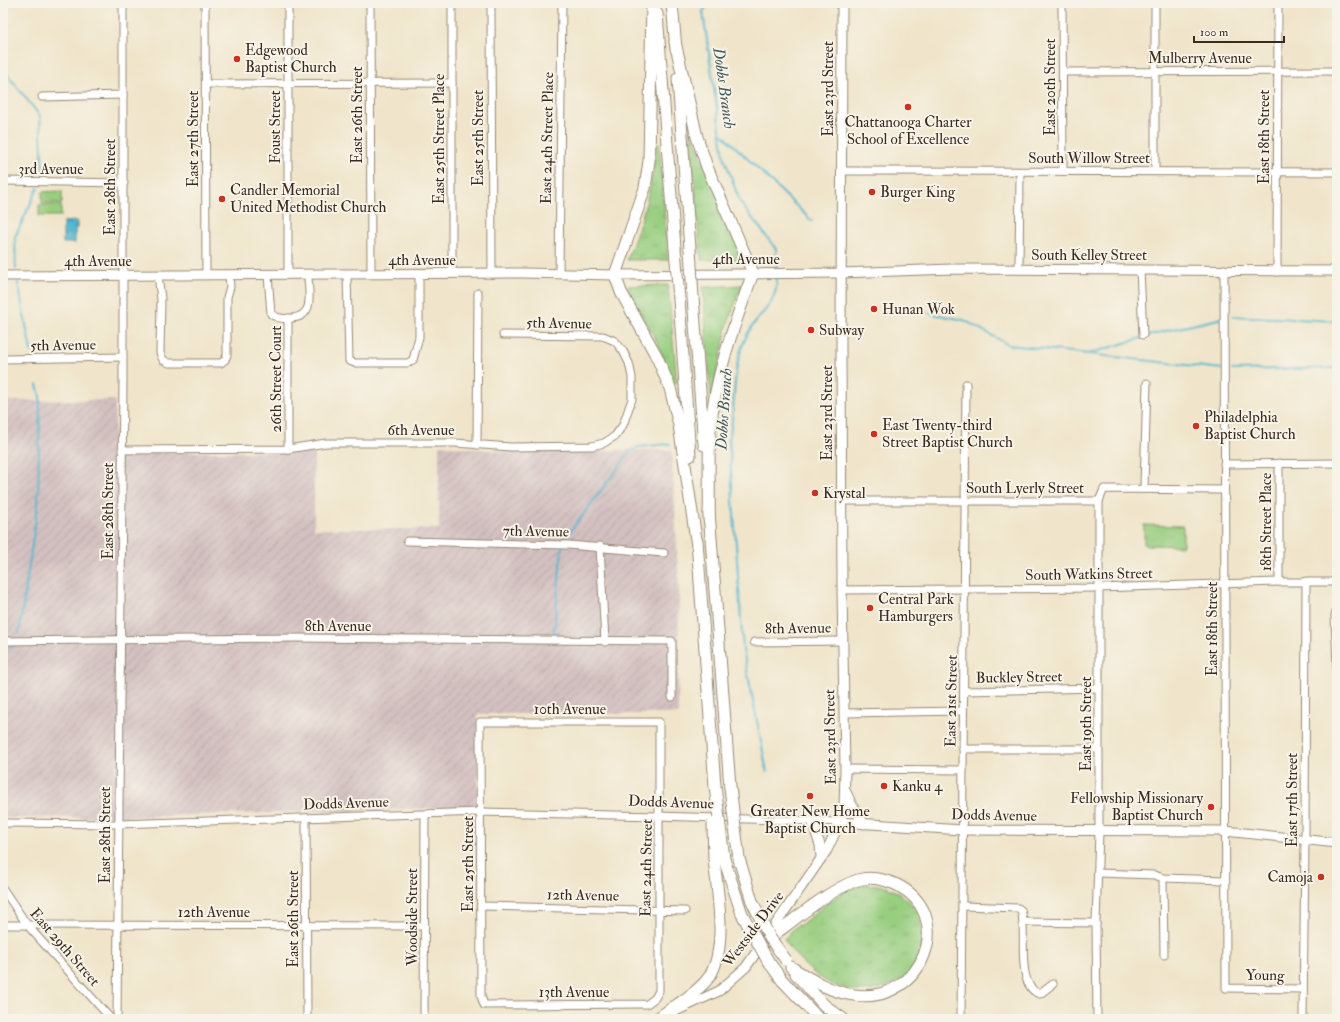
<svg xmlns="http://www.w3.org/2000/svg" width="1340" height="1022" viewBox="0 0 1340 1022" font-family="'IM FELL Double Pica',serif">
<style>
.industrial{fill:url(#industrial-furrows)}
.grass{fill:url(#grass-tufts);stroke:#6a7c4f}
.pitch{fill:#98ce80;stroke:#6a7c4f}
.water{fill:url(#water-waves);stroke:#467077}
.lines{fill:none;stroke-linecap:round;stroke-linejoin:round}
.stream{stroke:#52b7d0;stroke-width:2}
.minor-casing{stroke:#968874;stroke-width:9}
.major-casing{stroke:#968874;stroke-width:11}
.highway-casing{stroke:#968874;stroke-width:13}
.minor{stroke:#fff;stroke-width:7}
.major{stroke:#fff;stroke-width:9}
.highway{stroke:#fff;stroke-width:11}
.highway-bridge-casing{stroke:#968874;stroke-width:13;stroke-linecap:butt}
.highway-bridge{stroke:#fff;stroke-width:11}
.poi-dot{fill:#c8321e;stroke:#f7f3e8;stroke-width:1.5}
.labels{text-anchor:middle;stroke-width:4;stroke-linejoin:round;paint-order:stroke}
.poi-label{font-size:15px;fill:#3b2a1e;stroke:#f7f3e8;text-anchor:start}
.street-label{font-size:15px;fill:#3b2a1e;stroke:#f7f3e8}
.water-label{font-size:16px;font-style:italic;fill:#435b5c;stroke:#f7f3e8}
</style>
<defs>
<pattern id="industrial-furrows" width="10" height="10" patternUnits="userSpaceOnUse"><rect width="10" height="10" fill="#d2bfbf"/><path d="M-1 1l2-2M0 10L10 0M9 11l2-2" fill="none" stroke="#b5a4a4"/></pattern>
<pattern id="grass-tufts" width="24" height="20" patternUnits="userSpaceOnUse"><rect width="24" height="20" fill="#98ce80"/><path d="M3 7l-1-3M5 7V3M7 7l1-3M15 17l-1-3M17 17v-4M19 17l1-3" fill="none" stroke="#84b16e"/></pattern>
<pattern id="water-waves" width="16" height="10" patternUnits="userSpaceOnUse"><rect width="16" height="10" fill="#52b7d0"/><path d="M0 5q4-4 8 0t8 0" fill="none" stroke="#4595a8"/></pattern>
</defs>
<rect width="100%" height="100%" fill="#f7f3e8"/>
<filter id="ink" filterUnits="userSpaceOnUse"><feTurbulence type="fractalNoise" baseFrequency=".025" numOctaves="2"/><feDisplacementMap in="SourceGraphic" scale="8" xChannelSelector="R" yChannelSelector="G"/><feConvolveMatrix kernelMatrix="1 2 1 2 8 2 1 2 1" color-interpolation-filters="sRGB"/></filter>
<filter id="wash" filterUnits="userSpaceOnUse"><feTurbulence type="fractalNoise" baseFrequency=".012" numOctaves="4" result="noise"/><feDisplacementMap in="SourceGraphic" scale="16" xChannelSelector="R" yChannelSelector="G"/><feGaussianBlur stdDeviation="0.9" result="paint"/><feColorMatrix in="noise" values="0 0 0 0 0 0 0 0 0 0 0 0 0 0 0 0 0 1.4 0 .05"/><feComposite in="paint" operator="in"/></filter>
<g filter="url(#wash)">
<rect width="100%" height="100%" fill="#f0e5ca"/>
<polygon class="industrial" points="115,400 115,452 314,452 314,529 439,529 439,445 497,451 672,450 679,590 678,714 478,714 478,807 125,817 3,818 3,401"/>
<g class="grass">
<polygon points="690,128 743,260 701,260"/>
<path d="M659 143 668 260H627C641 222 654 185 656 144Z"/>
<polygon points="668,285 677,383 674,384 656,340 629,294 628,286"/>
<polygon points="742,285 728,323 711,400 703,287"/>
<polygon points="1144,525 1183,526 1183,546 1144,545"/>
<path d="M868 884C915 886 938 931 911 971 906 978 894 984 885 987 843 1002 806 974 784 939L798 924 799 926C822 909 839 888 868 884Z"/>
</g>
<g class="pitch">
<polygon points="62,191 62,203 42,203 42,192"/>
<rect x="39" y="205" width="22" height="11"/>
</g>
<polygon class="water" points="77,221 77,228 75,229 75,243 63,243 63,222"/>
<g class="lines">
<g class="stream">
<polyline points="708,3 703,12 724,157 740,202 776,249 777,270"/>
<polyline points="3,69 40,116 43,174"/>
<polyline points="720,132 812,221"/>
<polyline points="16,269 15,237 38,188"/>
<polyline points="18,283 31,351"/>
<polyline points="913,310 964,320 1009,345 1222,369"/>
<polyline points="1232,316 1337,321"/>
<polyline points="1088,354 1165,331 1223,318"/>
<polyline points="1232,370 1337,368"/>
<polyline points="564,543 566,537 630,452 638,447 670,444"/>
<polyline points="554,632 562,547"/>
<polyline points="19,633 38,504 40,397 37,385"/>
<polyline points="3,647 15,646"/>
<path d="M767 772 743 650 729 439C737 404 730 371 746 337 758 310 777 310 777 277"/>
</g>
</g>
</g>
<g filter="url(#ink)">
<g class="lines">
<defs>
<g id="minor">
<polyline points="205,3 206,275"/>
<polyline points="288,3 288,275"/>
<polyline points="370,3 371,274"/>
<polyline points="491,3 492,274"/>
<polyline points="1062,3 1063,171"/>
<polyline points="1155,3 1155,171"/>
<polyline points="1063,72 1337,71"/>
<polyline points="206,84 452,83"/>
<polyline points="42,97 123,95"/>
<polyline points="842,171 1337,172"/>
<polyline points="3,181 124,183"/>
<polyline points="1019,269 1020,172"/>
<polyline points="1140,269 1143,335"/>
<polyline points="1224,269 1226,988 1303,989"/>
<polyline points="1277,272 1278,3"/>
<polyline points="559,273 562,3"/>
<polyline points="347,274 349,361 355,363 408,363 413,360 419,337 419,274"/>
<polyline points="452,274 452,3"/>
<polyline points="158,275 161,299 160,353 163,360 169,363 221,363 225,360 227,355 227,297 230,287 229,275"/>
<path d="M268 275 271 314C277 319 284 319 292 318 316 316 308 292 308 275"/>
<polyline points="3,359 123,357"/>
<polyline points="477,445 478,293"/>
<polyline points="288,449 288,318"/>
<polyline points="122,450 288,449 326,443 455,443 511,447 592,446 604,443 615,436 623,425 632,399 632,377 629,363 623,351 615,341 603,336 503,335"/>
<polyline points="1224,464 1337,463"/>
<polyline points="1144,488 1147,383"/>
<polyline points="841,501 1099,501 1104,489 1224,490"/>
<polyline points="407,541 568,545 664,553"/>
<polyline points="600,546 605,642"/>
<polyline points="1279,582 1279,463"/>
<polyline points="842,590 1099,588 1279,582 1337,582"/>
<polyline points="1337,610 1335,615 1337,667"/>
<polyline points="3,641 295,638 672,641 672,697"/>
<polyline points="754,642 843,641"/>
<polyline points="964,691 1099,688"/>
<polyline points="844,713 963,711"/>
<polygon points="480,722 659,722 659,991 655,998 647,1004 484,1005 481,996"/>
<polyline points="963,749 1098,749"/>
<polyline points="845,769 963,770"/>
<polyline points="306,818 307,1019"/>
<polyline points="3,823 118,824 481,812 659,816 840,822"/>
<polyline points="1098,873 1154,875 1163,878 1225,880"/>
<polyline points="1163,878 1164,955"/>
<polyline points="3,889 28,926 111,1019"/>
<polyline points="481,906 685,911"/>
<path d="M963 906 1018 908 1021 910C1028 929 1014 987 1040 994L1053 984"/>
<polyline points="1023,922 1096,923"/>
<polyline points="3,925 425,926"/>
<polyline points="117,1019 123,382 123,3"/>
<polyline points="424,1019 425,815"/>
<polyline points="961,1019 966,384"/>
<polyline points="1097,1019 1096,923 1099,831 1099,501"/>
<polyline points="1303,1019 1305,840 1306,581"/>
</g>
<g id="major">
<polyline points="3,276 523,273 615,275 841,273 952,269 1337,271"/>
<polyline points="846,792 853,807 864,824"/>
<polyline points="812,821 820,845 821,858"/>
<polyline points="840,822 962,830 1225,831 1337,843"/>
<polyline points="665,1016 719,991 746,967 827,850 840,822 844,810 845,769 842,590 841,341 842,3"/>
</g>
<g id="highway">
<polyline points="652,3 649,161 645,188 615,275 621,292 657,357 670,388 679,425 697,546"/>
<polyline points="672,3 676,49"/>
<polyline points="657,14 675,248"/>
<path d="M675 42 697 137 707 167 753 273C734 325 715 376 710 431 708 460 710 490 709 520"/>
<polyline points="678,78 690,249"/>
<polyline points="693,297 704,445"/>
<polyline points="679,299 690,456"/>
<polyline points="709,512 730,787"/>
<polyline points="697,541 715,786"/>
<polyline points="724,859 742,914"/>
<polyline points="739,859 752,901"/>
<path d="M763 943C788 925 834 885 862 879 872 877 885 880 895 884 958 913 924 1005 854 995 830 992 810 979 791 967"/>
<polyline points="796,974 824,1005 843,1019"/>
<polyline points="782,980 819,1019"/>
<path d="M657 1019C672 1007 692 997 705 982 730 956 717 892 714 858"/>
</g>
</defs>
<use href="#minor" class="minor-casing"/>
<use href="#major" class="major-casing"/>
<use href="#highway" class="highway-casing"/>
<use href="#minor" class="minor"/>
<use href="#major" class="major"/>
<use href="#highway" class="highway"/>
<defs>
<g id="highway-bridge">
<polyline points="675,248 679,299"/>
<polyline points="690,249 693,297"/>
<polyline points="715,786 724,859"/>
<polyline points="730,787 739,859"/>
<polyline points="713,823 714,858"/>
<polyline points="752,901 770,938 786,960"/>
<polyline points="742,914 768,961 782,980"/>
</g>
</defs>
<use href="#highway-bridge" class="highway-bridge-casing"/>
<use href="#highway-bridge" class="highway-bridge"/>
</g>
</g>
<g class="poi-dot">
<circle cx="237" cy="59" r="4"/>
<circle cx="908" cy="107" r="4"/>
<circle cx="872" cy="192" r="4"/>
<circle cx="222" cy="199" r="4"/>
<circle cx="874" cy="309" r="4"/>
<circle cx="811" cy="330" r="4"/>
<circle cx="1196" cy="426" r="4"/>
<circle cx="874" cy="434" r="4"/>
<circle cx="815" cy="493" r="4"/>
<circle cx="870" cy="608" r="4"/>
<circle cx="884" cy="786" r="4"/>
<circle cx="810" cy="796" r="4"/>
<circle cx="1211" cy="807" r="4"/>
<circle cx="1321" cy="877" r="4"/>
</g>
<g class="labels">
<g class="poi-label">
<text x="245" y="55">Edgewood<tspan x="245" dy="17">Baptist Church</tspan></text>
<text x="908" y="127" text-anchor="middle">Chattanooga Charter<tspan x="908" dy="17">School of Excellence</tspan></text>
<text x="230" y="195">Candler Memorial<tspan x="230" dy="17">United Methodist Church</tspan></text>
<text x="880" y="197">Burger King</text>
<text x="882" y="314">Hunan Wok</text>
<text x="819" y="335">Subway</text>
<text x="1204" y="422">Philadelphia<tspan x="1204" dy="17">Baptist Church</tspan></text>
<text x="882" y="430">East Twenty-third<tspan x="882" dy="17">Street Baptist Church</tspan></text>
<text x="823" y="498">Krystal</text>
<text x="878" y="604">Central Park<tspan x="878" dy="17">Hamburgers</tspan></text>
<text x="892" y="791">Kanku 4</text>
<text x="1203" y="803" text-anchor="end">Fellowship Missionary<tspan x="1203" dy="17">Baptist Church</tspan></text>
<text x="810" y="816" text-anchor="middle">Greater New Home<tspan x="810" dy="17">Baptist Church</tspan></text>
<text x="1313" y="882" text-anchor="end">Camoja</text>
</g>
<g class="street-label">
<text x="1200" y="63">Mulberry Avenue</text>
<text transform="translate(1050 87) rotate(-90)" y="5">East 20th Street</text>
<text transform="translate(828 89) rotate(-90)" y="5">East 23rd Street</text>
<text transform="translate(357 115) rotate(-90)" y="5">East 26th Street</text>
<text transform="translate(275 127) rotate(-90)" y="5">Foust Street</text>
<text transform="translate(1264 137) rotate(-90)" y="5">East 18th Street</text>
<text transform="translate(478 138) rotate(-90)" y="5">East 25th Street</text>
<text transform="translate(547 138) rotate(-89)" y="5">East 24th Street Place</text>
<text transform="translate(193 139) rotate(-90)" y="5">East 27th Street</text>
<text transform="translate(439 139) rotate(-90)" y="5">East 25th Street Place</text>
<text x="1089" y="163">South Willow Street</text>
<text x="51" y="174">3rd Avenue</text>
<text transform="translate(110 187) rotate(-90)" y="5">East 28th Street</text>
<text x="1089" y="260">South Kelley Street</text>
<text x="746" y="264">4th Avenue</text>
<text x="422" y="265">4th Avenue</text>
<text x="98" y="266">4th Avenue</text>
<text transform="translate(559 323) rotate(1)" y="5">5th Avenue</text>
<text transform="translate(63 345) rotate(-1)" y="5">5th Avenue</text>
<text transform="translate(276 379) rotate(-90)" y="5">26th Street Court</text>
<text transform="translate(827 413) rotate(-90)" y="5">East 23rd Street</text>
<text x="421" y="435">6th Avenue</text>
<text x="1025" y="493">South Lyerly Street</text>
<text transform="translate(108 511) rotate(-90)" y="5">East 28th Street</text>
<text transform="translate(1266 522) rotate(-90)" y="5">18th Street Place</text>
<text transform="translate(536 531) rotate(1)" y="5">7th Avenue</text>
<text transform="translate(1089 574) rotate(-1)" y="5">South Watkins Street</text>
<text x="338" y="631">8th Avenue</text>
<text transform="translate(798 628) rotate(-1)" y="5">8th Avenue</text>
<text transform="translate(1212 629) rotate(-90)" y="5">East 18th Street</text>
<text transform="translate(1019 677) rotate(-1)" y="5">Buckley Street</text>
<text transform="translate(951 701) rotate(-89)" y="5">East 21st Street</text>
<text x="570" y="714">10th Avenue</text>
<text transform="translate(1086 724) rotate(-90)" y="5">East 19th Street</text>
<text transform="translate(830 737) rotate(-91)" y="5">East 23rd Street</text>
<text transform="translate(1292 800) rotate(-90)" y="5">East 17th Street</text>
<text transform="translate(671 802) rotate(2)" y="5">Dodds Avenue</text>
<text transform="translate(346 803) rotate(-2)" y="5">Dodds Avenue</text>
<text transform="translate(994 815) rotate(1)" y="5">Dodds Avenue</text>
<text transform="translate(105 835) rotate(-90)" y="5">East 28th Street</text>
<text transform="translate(468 864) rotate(-90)" y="5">East 25th Street</text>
<text transform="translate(646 868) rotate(-89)" y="5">East 24th Street</text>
<text transform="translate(583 895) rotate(1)" y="5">12th Avenue</text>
<text x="214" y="917">12th Avenue</text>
<text transform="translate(412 917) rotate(-90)" y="5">Woodside Street</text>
<text transform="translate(293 919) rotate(-90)" y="5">East 26th Street</text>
<text transform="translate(753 929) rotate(-53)" y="5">Westside Drive</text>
<text transform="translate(65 947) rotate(49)" y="5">East 29th Street</text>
<text transform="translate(1265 975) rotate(1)" y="5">Young</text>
<text x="574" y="997">13th Avenue</text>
</g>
<g class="water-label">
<text transform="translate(725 88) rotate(82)" y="6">Dobbs Branch</text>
<text transform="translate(723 409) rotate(-86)" y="6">Dobbs Branch</text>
</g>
</g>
<rect width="1340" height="1022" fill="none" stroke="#f7f3e8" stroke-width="16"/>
<path d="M1194 36v6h90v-6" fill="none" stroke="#3b2a1e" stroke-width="2"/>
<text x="1200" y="36" font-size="12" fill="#3b2a1e" stroke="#f7f3e8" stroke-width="3" paint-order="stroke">100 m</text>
</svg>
